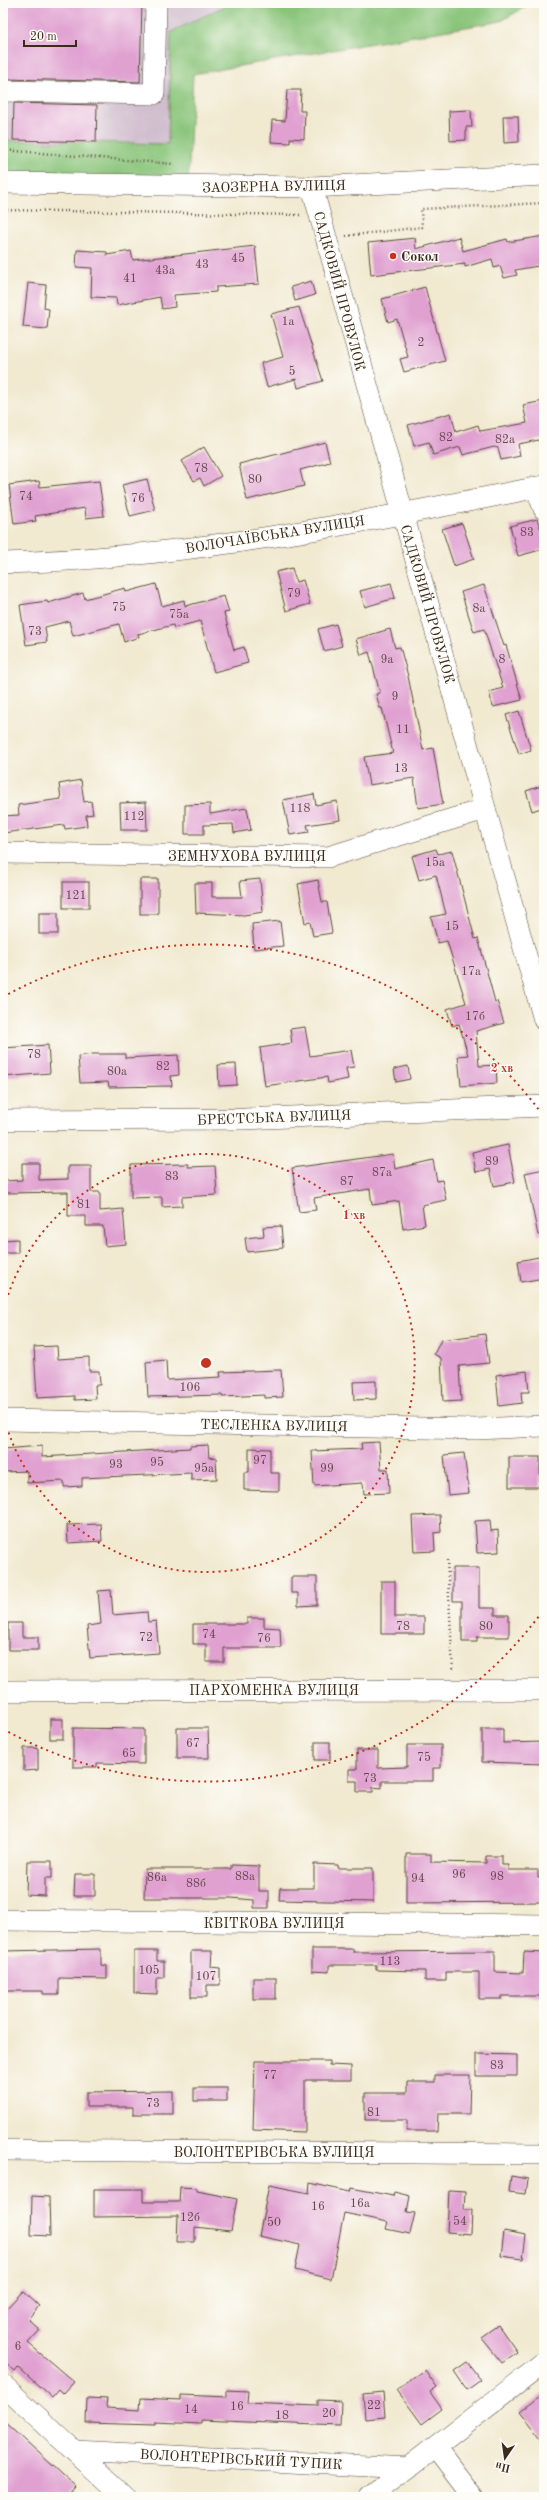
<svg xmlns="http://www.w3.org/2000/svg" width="547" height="2500" viewBox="0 0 547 2500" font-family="'Old Standard TT',serif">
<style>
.industrial{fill:#d0bdcd}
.green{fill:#89c479;stroke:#62774c}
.building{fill:#e0a1d1}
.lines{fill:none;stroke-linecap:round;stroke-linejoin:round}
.minor-casing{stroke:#564739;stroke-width:22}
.path{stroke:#564739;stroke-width:2.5;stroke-dasharray:1 3;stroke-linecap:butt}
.minor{stroke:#fff;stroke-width:21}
.ring{fill:none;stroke:#c8321e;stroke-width:2;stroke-dasharray:2 4}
.poi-dot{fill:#c8321e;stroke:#fdfcf7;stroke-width:1.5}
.labels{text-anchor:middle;stroke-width:3;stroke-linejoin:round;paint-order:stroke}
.number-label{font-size:12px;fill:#64484b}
.street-label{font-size:14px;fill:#3b2a1e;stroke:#fdfcf7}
.poi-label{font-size:14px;font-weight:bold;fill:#3b2a1e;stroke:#fdfcf7;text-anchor:start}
.centre{fill:#c8321e;stroke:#fdfcf7;stroke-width:2}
.ring-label{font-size:12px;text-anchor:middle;font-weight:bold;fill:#c8321e;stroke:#fdfcf7;stroke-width:3;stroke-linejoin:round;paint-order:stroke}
</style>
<rect width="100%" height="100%" fill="#fdfcf7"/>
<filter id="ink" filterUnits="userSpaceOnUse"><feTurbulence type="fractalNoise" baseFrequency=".025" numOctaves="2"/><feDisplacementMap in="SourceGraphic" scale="8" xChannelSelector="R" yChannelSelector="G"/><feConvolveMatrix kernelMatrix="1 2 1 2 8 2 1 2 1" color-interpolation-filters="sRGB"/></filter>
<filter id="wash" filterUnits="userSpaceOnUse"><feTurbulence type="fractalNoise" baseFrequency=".012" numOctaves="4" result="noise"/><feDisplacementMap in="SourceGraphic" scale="16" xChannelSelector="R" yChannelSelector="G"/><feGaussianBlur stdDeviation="0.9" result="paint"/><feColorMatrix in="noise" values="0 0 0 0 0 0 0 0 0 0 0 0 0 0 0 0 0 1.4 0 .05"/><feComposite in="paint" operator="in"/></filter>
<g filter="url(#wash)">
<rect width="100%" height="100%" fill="#f1e9d0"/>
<polygon class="industrial" points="3,3 231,3 171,32 169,144 3,140"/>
<polygon class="green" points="231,3 532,3 501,21 193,74 188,187 3,183 3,140 168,144 171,32"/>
<g id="blocks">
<g class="building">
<polygon points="3,3 142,3 140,82 3,79"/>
<polygon points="287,90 301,90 300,111 305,111 304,139 290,138 290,143 271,142 272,120 285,121"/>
<polygon points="14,103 97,105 96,142 13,140"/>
<polygon points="471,110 472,127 466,127 466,140 450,141 449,111"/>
<polygon points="503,116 518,116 519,142 504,143"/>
<polygon points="544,236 544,265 515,270 517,275 504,278 500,266 494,268 492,259 465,267 465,264 371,275 368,243 415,238 416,249 459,237 463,251 507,239 508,242"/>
<polygon points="255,246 259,284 216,287 216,292 174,295 175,307 162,309 160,297 117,305 116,298 91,297 92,268 76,267 77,250 107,252 107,255 131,251 133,260"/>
<polygon points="311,281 315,295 295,301 291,287"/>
<polygon points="28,283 46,285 44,308 49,309 47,329 23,327"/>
<polygon points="425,287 445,361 404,372 400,359 408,357 397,319 388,322 382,299"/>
<polygon points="299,307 323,381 298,388 296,379 267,387 261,363 283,357 271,314"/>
<polygon points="544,401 544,439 518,444 520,456 501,460 498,448 494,447 463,455 460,447 433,455 429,442 414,446 408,425 451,413 456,432 478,425 480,431 527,423 523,405"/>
<polygon points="325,442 330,462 300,470 304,486 247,500 239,464"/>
<polygon points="204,447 221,476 204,486 200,478 194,481 182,461"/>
<polygon points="147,479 155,510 130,516 122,485"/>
<polygon points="39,481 40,487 99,481 104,516 86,518 85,508 35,516 36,521 14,524 9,485"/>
<polygon points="537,519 544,538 544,549 518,556 510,526"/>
<polygon points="462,523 474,559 454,566 442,529"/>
<polygon points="292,568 296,582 303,580 310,604 286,611 276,572"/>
<polygon points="391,583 395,598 365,607 360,591"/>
<polygon points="156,584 162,606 184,600 185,606 224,596 229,612 224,613 234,650 244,647 248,663 214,672 200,621 174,628 173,625 138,634 139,637 124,642 119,624 73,636 69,621 45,627 47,642 26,645 20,605 47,601 48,603 83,593 85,599 125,588 126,592"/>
<polygon points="484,585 504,646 506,645 522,700 493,707 489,692 503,688 484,629 474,632 461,592"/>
<polygon points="336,624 342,646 324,651 318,629"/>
<polygon points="390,629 395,648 400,647 408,676 423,750 433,748 443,804 418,808 414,778 369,785 364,757 393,753 382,708 380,708 376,694 380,693 369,652 361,655 356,639"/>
<polygon points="519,711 531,750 519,754 506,715"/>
<polygon points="81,780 84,802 91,801 93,814 86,815 87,826 65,829 64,825 3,833 3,816 19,815 18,805 61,799 59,784"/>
<polygon points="544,785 544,807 532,811 526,791"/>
<polygon points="314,794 316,805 337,801 340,820 307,825 309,832 290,835 283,800"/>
<polygon points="146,802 147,830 121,830 120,803"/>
<polygon points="210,804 210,814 247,808 251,830 234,833 233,824 204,825 204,834 185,834 185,805"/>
<polygon points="436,849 438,854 452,851 475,939 478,938 495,1002 497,1001 504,1023 476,1031 479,1066 496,1065 497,1083 461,1086 458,1056 468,1055 459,1024 452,1026 447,1009 466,1003 447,941 438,943 431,917 446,914 436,875 419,880 412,856"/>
<rect x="140" y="879" width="18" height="35"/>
<polygon points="260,879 263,912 244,915 196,913 195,883 212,883 212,897 242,897 240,881"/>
<polygon points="318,880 322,902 327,902 332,933 313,936 310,922 305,923 298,884"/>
<rect x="63" y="882" width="26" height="26"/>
<rect x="39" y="913" width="19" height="21"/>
<polygon points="280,921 283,946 254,949 252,924"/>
<polygon points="305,1027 310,1056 351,1050 354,1067 346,1068 348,1079 328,1083 327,1077 265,1086 260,1048 292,1043 290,1029"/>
<polygon points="48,1045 50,1073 3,1077 3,1048"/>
<polygon points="93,1054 125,1054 125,1058 178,1055 179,1075 171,1076 172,1086 109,1087 108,1082 80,1083 78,1056"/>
<polygon points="236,1064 237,1085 219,1086 218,1065"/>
<polygon points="408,1066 410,1079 396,1082 394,1069"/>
<polygon points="508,1145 515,1182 494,1186 490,1169 476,1172 472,1152"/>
<polygon points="393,1154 395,1169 433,1160 437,1181 442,1180 446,1200 422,1205 425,1225 403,1229 399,1201 372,1205 370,1189 314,1198 316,1210 299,1212 292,1168"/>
<polygon points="22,1163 39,1163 39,1180 68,1179 68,1166 91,1166 91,1192 100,1192 100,1211 123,1209 126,1244 105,1246 103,1226 86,1226 86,1216 68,1216 68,1192 5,1193 5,1181 22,1180"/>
<polygon points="188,1164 188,1167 215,1166 217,1195 182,1197 182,1206 162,1207 162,1197 131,1198 131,1165"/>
<polygon points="544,1169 544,1234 538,1235 525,1173"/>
<polygon points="281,1226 283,1248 247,1252 245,1238 264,1236 263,1227"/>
<polygon points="18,1239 18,1253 3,1253 3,1240"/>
<polygon points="544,1256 544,1278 521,1282 518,1261"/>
<polygon points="485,1334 489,1363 459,1366 461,1401 443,1402 441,1358 434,1354 441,1340"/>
<polygon points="57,1346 58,1359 89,1357 89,1371 99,1371 100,1385 95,1385 96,1399 75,1400 75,1396 37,1398 34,1347"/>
<polygon points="166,1360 167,1380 221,1377 220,1372 281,1370 283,1397 264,1398 264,1395 222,1397 222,1395 148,1397 146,1362"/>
<polygon points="527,1371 529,1392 521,1392 522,1403 499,1406 496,1375"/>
<polygon points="376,1381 376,1399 354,1400 353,1382"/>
<polygon points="379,1442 381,1469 388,1469 389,1493 364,1494 363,1483 314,1486 312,1451 362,1449 361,1443"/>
<polygon points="208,1445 209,1458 216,1457 217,1479 191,1480 191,1473 82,1478 82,1486 64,1487 64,1481 27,1483 27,1471 3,1472 3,1449 42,1446 42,1457 190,1448 190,1446"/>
<polygon points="249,1448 270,1449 270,1473 279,1473 279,1491 244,1490 244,1472 249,1472"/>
<polygon points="464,1453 469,1493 448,1495 444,1455"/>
<rect x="509" y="1457" width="31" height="30"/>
<polygon points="440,1515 441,1532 434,1533 435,1551 414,1552 412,1516"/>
<polygon points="490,1520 491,1531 498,1530 499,1552 477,1553 475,1521"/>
<polygon points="101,1524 102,1541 68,1543 67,1525"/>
<polygon points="453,1568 479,1568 479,1608 495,1608 495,1615 509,1615 509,1637 477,1637 477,1642 462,1642 462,1601 453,1601"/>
<polygon points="291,1577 317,1577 317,1605 298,1606 298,1593 291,1593"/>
<polygon points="381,1581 395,1581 395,1617 424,1617 424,1634 381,1634"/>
<polygon points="111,1590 113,1615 147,1612 148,1622 156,1621 159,1653 90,1658 87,1626 101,1624 98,1591"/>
<polygon points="247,1618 264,1618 264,1627 280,1628 281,1648 224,1648 224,1662 206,1662 206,1644 193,1644 193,1624 247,1624"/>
<polygon points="8,1623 22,1623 22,1637 38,1637 38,1650 8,1650"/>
<rect x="50" y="1719" width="13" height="20"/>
<polygon points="73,1728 144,1729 144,1764 97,1763 97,1767 73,1767"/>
<polygon points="177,1728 208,1728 209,1758 177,1758"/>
<polygon points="482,1729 503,1729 503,1743 544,1742 544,1764 482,1762"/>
<rect x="315" y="1742" width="15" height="18"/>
<polygon points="407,1745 441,1745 441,1768 433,1768 433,1781 382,1781 382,1788 373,1787 373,1792 357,1792 357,1781 349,1781 349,1769 357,1769 357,1750 378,1750 378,1768 407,1767"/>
<polygon points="24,1748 38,1748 38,1770 24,1771"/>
<polygon points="406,1854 431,1854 431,1862 486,1863 486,1856 502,1856 502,1865 508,1865 508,1870 538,1870 538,1878 544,1878 544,1902 406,1903"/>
<polygon points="27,1861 52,1861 52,1878 45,1878 45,1896 26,1895"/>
<polygon points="314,1864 338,1865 338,1868 373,1868 373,1902 279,1900 280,1888 314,1888"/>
<polygon points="231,1865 259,1866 259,1891 269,1891 269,1908 254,1908 254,1900 231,1898 144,1898 145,1869 231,1869"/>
<polygon points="75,1874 95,1874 95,1896 74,1896"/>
<polygon points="101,1949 101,1965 107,1966 107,1979 59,1978 59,1994 43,1994 43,1991 3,1991 3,1951"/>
<polygon points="312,1949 353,1949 353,1952 495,1951 495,1972 523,1973 524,1952 544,1953 544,1986 542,1986 541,1996 502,1996 502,1999 479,1999 479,1972 446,1972 446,1981 425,1981 425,1971 376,1970 376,1965 329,1965 329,1972 312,1971"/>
<polygon points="134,1951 157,1951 157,1961 164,1961 164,1978 157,1978 157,1994 134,1993"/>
<polygon points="191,1951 212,1951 211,1967 220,1968 220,1985 207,1985 207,1997 191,1997"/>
<rect x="253" y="1978" width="23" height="21"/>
<polygon points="476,2054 517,2055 517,2076 476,2076"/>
<polygon points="255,2061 329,2061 329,2065 351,2066 351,2080 305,2080 305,2132 253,2130"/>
<polygon points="435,2075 470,2075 469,2114 438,2114 437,2131 407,2131 407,2120 365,2120 365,2093 407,2093 407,2082 435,2082"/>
<rect x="194" y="2088" width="33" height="13"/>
<polygon points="173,2091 173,2114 133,2114 133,2107 86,2107 86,2092"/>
<polygon points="511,2176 528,2179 526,2194 509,2192"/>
<polygon points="310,2183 350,2192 351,2188 393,2196 394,2192 410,2196 407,2212 415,2213 410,2234 386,2229 388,2222 344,2213 331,2279 295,2270 300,2245 259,2236 269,2185 309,2193"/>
<polygon points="180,2187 197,2188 197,2191 237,2199 231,2231 195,2227 195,2242 177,2242 178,2216 94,2217 94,2189 143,2189 143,2202 179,2202"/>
<polygon points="449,2190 465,2191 464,2210 472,2210 471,2234 447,2232"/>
<polygon points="32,2196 49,2197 50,2236 31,2235"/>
<polygon points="504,2231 526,2235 523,2259 501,2256"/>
<polygon points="23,2291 39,2306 28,2319 40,2330 28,2343 74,2382 63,2394 59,2390 52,2398 18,2367 15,2371 3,2360 3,2312"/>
<polygon points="498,2325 517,2352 502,2363 481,2337"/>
<polygon points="467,2362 481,2380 467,2390 454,2371"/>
<polygon points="425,2370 437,2387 430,2392 442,2409 422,2424 397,2390"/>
<polygon points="227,2390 248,2391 247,2403 318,2406 318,2400 341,2401 340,2426 201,2420 201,2424 155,2422 155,2425 86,2423 87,2398 107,2399 106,2408 140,2410 141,2398 181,2400 181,2395 227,2397"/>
<polygon points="383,2392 385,2417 365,2419 363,2394"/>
<polygon points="544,2393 544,2442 520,2411"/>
<polygon points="3,2420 75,2486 65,2497 3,2497"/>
</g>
</g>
</g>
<g filter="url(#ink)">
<use href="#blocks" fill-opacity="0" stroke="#564739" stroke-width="1"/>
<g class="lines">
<defs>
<g id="minor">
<polyline points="3,91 154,94 156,3"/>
<polyline points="3,183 312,187 544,175"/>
<polyline points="312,187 544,1020"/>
<polyline points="536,487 544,509"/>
<path d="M3 563C186 558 365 522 544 486"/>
<polyline points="3,853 328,857 485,809"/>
<polyline points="3,1120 245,1119 544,1106"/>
<polyline points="3,1420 477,1429 544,1426"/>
<polyline points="3,1691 544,1690"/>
<polyline points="3,1920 544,1925"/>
<polyline points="3,2150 544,2154"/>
<polyline points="3,2385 124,2497"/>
<polyline points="435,2447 473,2497"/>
<polyline points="74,2451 408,2468"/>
<polyline points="370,2497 544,2363"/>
</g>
</defs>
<use href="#minor" class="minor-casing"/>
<g class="path">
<polyline points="3,150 174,164"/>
<polyline points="3,210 301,215"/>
<polyline points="346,236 422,227 421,209 544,203"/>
<polyline points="447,1560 453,1671"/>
</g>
<use href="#minor" class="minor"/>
</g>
</g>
<g class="ring">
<path d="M3 1312A209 209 0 1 1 3 1414"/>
<path d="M542 1612A418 418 0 0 1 3 1729M3 997A418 418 0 0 1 542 1114"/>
</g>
<circle class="poi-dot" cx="393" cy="256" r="4"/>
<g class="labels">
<g class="number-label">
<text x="238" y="262">45</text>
<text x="202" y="268">43</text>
<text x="165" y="274">43а</text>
<text x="130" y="282">41</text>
<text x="288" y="325">1а</text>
<text x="421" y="346">2</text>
<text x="292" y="375">5</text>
<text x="446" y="441">82</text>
<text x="505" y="443">82а</text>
<text x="201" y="472">78</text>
<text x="255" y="483">80</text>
<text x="26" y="500">74</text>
<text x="138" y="502">76</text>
<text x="527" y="536">83</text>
<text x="294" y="597">79</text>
<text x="119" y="611">75</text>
<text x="479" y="612">8а</text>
<text x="179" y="618">75а</text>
<text x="35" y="635">73</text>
<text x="387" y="663">9а</text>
<text x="502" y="663">8</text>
<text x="395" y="700">9</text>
<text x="403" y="733">11</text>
<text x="401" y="772">13</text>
<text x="300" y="812">118</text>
<text x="134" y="820">112</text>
<text x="435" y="866">15а</text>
<text x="76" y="899">121</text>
<text x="452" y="930">15</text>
<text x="471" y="975">17а</text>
<text x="475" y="1020">17б</text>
<text x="34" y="1058">78</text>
<text x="163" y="1070">82</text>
<text x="117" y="1075">80а</text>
<text x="492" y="1165">89</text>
<text x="382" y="1176">87а</text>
<text x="172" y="1180">83</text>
<text x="347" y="1185">87</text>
<text x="84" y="1208">81</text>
<text x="190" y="1391">106</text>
<text x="260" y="1464">97</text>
<text x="157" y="1466">95</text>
<text x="116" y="1468">93</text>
<text x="204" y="1472">95а</text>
<text x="327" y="1472">99</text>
<text x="403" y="1630">78</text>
<text x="486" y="1630">80</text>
<text x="209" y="1638">74</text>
<text x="146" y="1641">72</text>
<text x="264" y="1642">76</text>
<text x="193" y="1747">67</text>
<text x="129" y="1757">65</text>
<text x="424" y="1761">75</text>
<text x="370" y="1782">73</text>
<text x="459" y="1878">96</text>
<text x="245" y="1880">88а</text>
<text x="497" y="1880">98</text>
<text x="157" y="1881">86а</text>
<text x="418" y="1882">94</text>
<text x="196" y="1887">88б</text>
<text x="390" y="1965">113</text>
<text x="149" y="1974">105</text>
<text x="206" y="1980">107</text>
<text x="497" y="2069">83</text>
<text x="270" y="2079">77</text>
<text x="153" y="2107">73</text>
<text x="374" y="2116">81</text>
<text x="360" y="2207">16а</text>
<text x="318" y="2210">16</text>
<text x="190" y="2221">12б</text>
<text x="460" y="2225">54</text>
<text x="274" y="2226">50</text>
<text x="18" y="2350">6</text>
<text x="374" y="2409">22</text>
<text x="237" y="2410">16</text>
<text x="191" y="2413">14</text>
<text x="329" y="2417">20</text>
<text x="282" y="2419">18</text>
</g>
<g class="street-label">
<text transform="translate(274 186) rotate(-1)" y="5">ЗАОЗЕРНА ВУЛИЦЯ</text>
<text transform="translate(340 291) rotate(75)" y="5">САДКОВИЙ ПРОВУЛОК</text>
<text transform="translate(275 534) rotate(-9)" y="5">ВОЛОЧАЇВСЬКА ВУЛИЦЯ</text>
<text transform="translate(428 604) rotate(74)" y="5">САДКОВИЙ ПРОВУЛОК</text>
<text x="247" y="861">ЗЕМНУХОВА ВУЛИЦЯ</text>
<text transform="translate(274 1117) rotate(-2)" y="5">БРЕСТСЬКА ВУЛИЦЯ</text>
<text transform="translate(274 1425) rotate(1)" y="5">ТЕСЛЕНКА ВУЛИЦЯ</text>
<text x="274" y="1695">ПАРХОМЕНКА ВУЛИЦЯ</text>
<text x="274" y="1928">КВІТКОВА ВУЛИЦЯ</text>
<text x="274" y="2157">ВОЛОНТЕРІВСЬКА ВУЛИЦЯ</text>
<text transform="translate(241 2459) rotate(3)" y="5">ВОЛОНТЕРІВСЬКИЙ ТУПИК</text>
</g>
<g class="poi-label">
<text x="401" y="261">Сокол</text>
</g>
</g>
<circle cx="206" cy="1363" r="6" class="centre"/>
<g class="ring-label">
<text x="502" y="1072">2 хв</text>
<text x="354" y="1219">1 хв</text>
</g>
<rect width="547" height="2500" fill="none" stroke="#fdfcf7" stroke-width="16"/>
<g transform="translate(505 2458) rotate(193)" stroke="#fdfcf7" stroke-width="3" paint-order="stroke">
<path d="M0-3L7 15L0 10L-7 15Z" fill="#3b2a1e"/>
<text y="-6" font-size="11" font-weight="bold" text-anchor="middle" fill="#3b2a1e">Пн</text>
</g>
<path d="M24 40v6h52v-6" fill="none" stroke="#3b2a1e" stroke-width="2"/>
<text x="30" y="40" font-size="12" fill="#3b2a1e" stroke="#fdfcf7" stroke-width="3" paint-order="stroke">20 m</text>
</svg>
